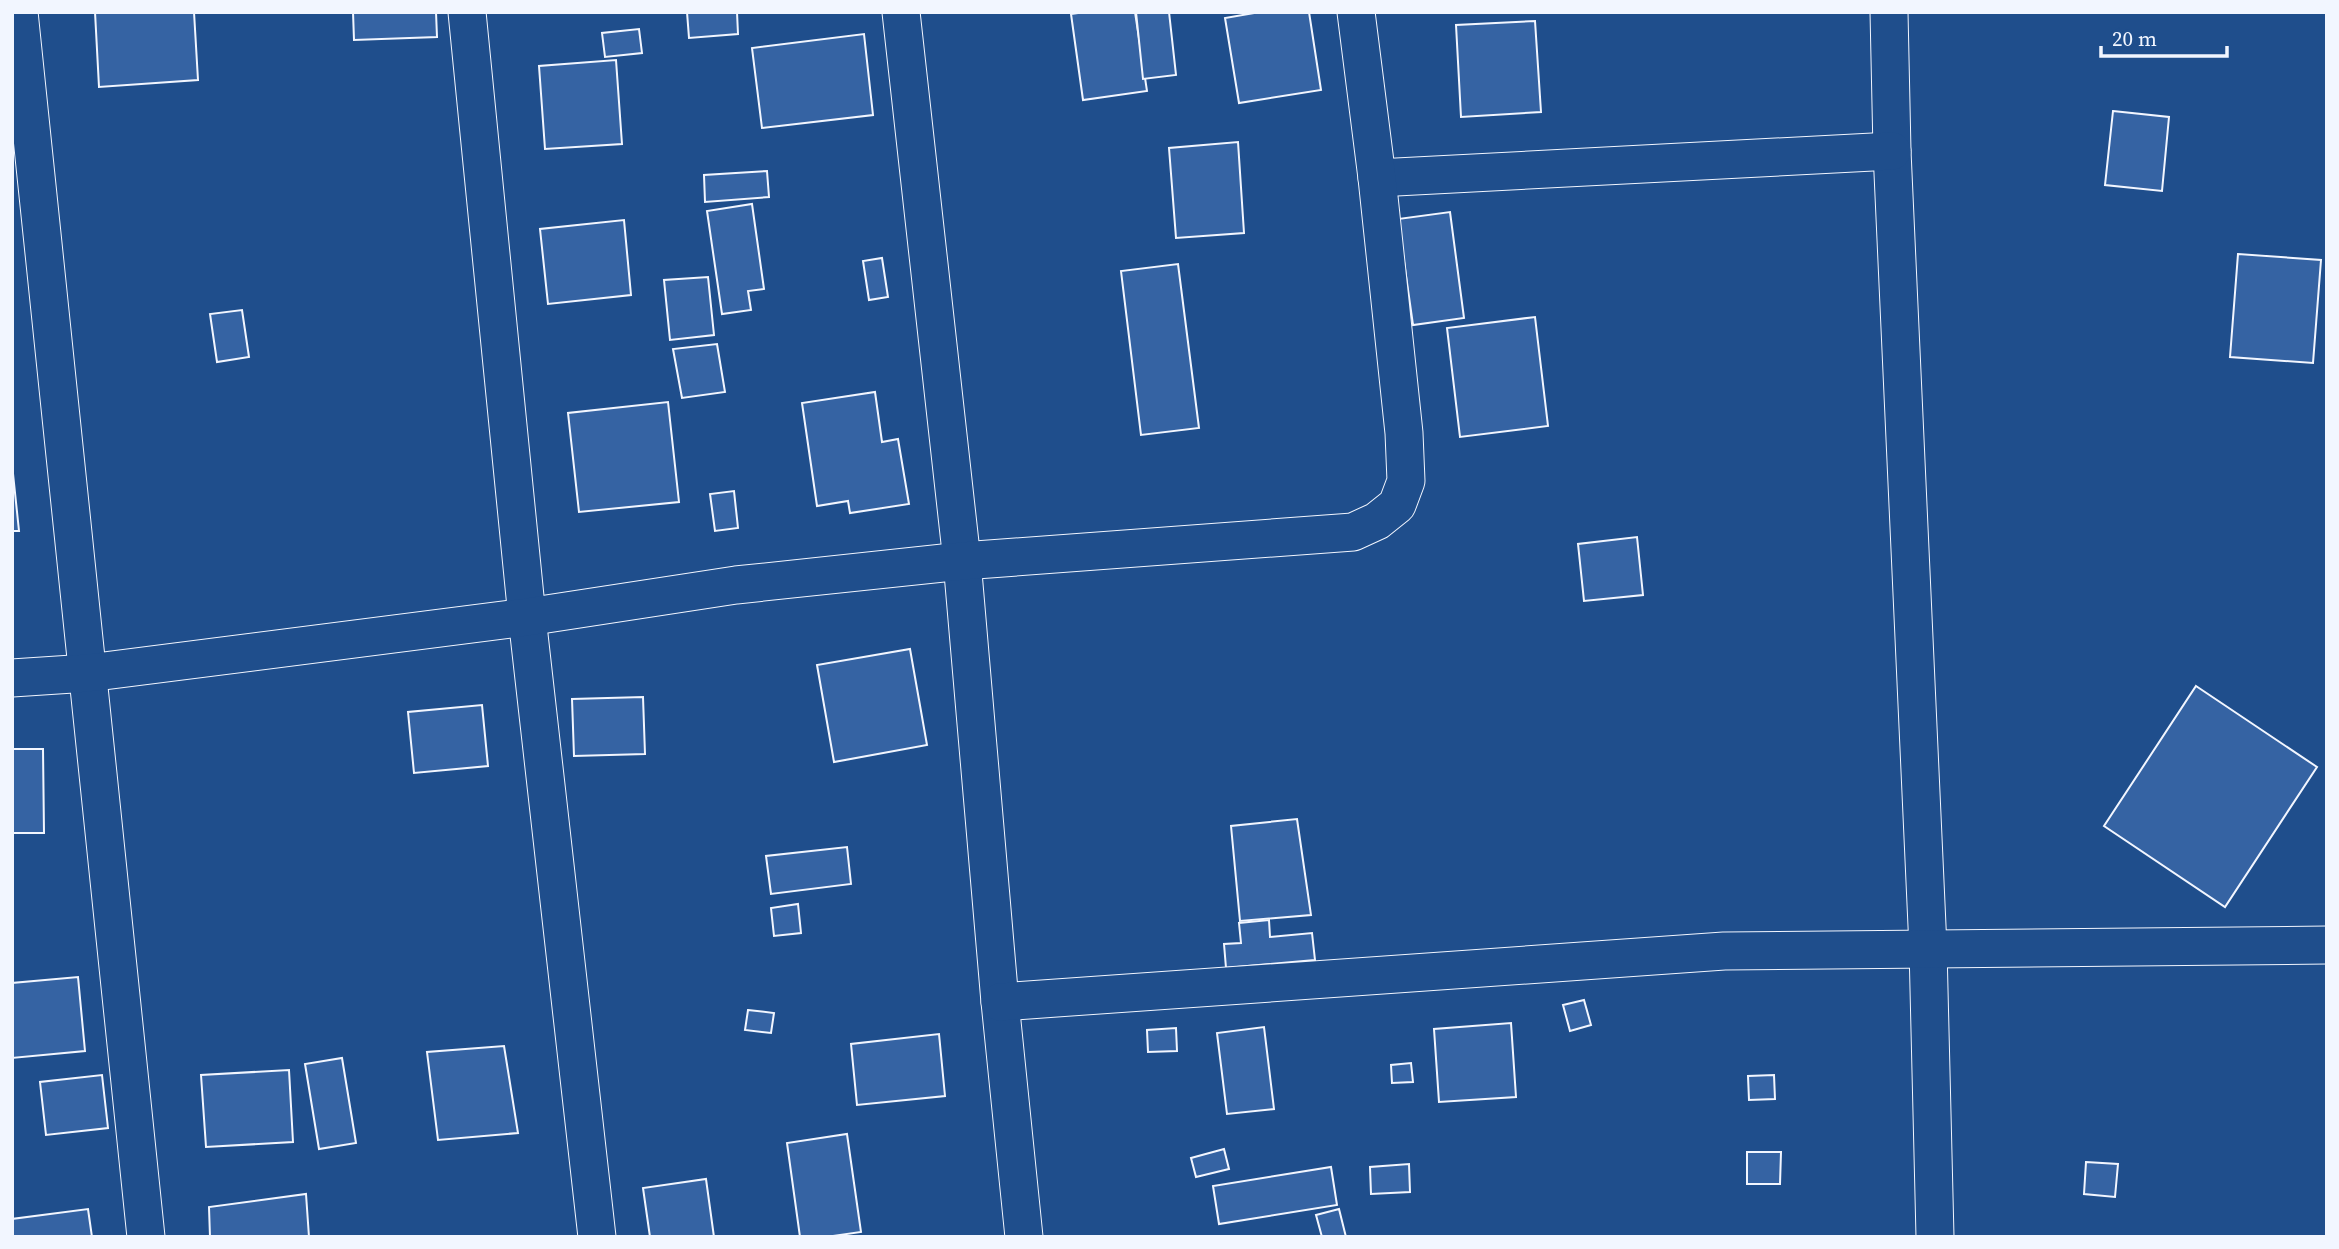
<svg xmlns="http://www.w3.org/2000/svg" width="2339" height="1249" viewBox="0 0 2339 1249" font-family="'Source Serif 4',serif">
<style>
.building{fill:#3563a3;stroke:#f2f6ff;stroke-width:2}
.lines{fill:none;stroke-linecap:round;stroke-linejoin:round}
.minor-casing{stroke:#f2f6ff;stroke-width:39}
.minor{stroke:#1f4e8c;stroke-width:37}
</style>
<rect width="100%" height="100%" fill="#1f4e8c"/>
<g class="building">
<polygon points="95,12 194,12 198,80 99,87"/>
<polygon points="353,12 436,12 437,37 354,40"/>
<polygon points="687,12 737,12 738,34 689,38"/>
<polygon points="1085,12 1135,12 1147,91 1083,100 1071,14"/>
<polygon points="1136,12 1169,12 1176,75 1143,79"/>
<polygon points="1260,12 1309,12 1321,90 1239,103 1225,18"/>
<polygon points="1535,21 1541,112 1461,117 1456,25"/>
<polygon points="639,29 642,53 605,57 602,33"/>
<polygon points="864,34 873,115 762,128 752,48"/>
<polygon points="616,60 622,144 545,149 539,66"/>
<polygon points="2113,111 2169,117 2162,191 2105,185"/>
<polygon points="1238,142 1244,233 1176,238 1169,148"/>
<polygon points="767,171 769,197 705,202 704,175"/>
<polygon points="752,204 764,289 748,291 751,310 722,314 707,211"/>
<polygon points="1450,212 1464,318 1413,325 1398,219"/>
<polygon points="624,220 631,295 548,304 540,229"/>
<polygon points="2238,254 2321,260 2313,363 2230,357"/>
<polygon points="882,258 888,297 869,300 863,261"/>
<polygon points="1178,264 1199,428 1141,435 1121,271"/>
<polygon points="708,277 714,335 670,340 664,280"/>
<polygon points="242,310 249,357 217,362 210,314"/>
<polygon points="1535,317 1548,426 1460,437 1447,328"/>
<polygon points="717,344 725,392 682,398 673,349"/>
<polygon points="875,392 882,442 898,439 909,504 850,513 848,501 817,506 802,403"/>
<polygon points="668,402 679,502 579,512 568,413"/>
<polygon points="12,464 19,531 12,531"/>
<polygon points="734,491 738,528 715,531 710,494"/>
<polygon points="1637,537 1643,595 1584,601 1578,544"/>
<polygon points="910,649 927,745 834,762 817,665"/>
<polygon points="2196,686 2317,767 2225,907 2104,826"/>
<polygon points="643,697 645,754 574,756 572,699"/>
<polygon points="482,705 488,766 414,773 408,712"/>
<polygon points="12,749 43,749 44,833 12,833"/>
<polygon points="1297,819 1311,915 1240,921 1231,826"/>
<polygon points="847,847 851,884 771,894 766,856"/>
<polygon points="798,904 801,933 774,936 771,908"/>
<polygon points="1269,920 1270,937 1312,933 1315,960 1226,968 1224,944 1241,943 1239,923"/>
<polygon points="78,977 85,1051 12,1058 12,983"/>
<polygon points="1584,1000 1591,1025 1570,1031 1563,1005"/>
<polygon points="748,1010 774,1013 771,1033 745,1030"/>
<polygon points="1511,1023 1516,1097 1439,1102 1434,1029"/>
<polygon points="1264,1027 1274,1109 1227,1114 1217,1033"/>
<polygon points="1176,1028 1177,1051 1148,1052 1147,1030"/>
<polygon points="939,1034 945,1096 857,1105 851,1044"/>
<polygon points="504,1046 518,1133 438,1140 427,1052"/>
<polygon points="342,1058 356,1143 319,1149 305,1064"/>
<polygon points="1411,1063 1413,1082 1392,1083 1391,1065"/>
<polygon points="289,1070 293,1142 206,1147 201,1075"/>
<polygon points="102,1075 108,1128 46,1135 40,1082"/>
<polygon points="1774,1075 1775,1099 1749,1100 1748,1076"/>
<polygon points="847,1134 861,1232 826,1237 800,1237 787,1143"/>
<polygon points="1224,1149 1229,1169 1196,1177 1191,1158"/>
<polygon points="1747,1152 1781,1152 1780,1184 1747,1184"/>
<polygon points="2086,1162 2118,1164 2115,1197 2084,1194"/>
<polygon points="1409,1164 1410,1192 1371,1194 1370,1167"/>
<polygon points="1331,1167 1337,1205 1219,1224 1213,1186"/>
<polygon points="706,1179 714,1237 650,1237 643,1188"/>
<polygon points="306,1194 309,1237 210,1237 209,1207"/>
<polygon points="88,1209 92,1237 12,1237 12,1219"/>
<polygon points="1339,1209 1346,1237 1322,1237 1316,1215"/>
</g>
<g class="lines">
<defs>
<g id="minor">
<polyline points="19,12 146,1237"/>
<polyline points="467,12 527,617 597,1237"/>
<polyline points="901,12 962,561 1000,1002 1024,1237"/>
<polyline points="1889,12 1892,151 1928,948 1935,1237"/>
<polyline points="1377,178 1892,151"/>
<polyline points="12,678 88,673 527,617 736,585 962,561 1353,532 1377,521 1397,505 1406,481 1404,433 1377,178 1356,12"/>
<polyline points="1000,1002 1724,951 2327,945"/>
</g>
</defs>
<use href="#minor" class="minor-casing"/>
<use href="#minor" class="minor"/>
</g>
<rect width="2339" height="1249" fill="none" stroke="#f2f6ff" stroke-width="28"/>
<path d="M2101 46v10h126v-10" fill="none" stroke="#f2f6ff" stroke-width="3.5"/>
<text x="2112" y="46" font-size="21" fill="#f2f6ff" stroke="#1f4e8c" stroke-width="5" paint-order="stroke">20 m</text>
</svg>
